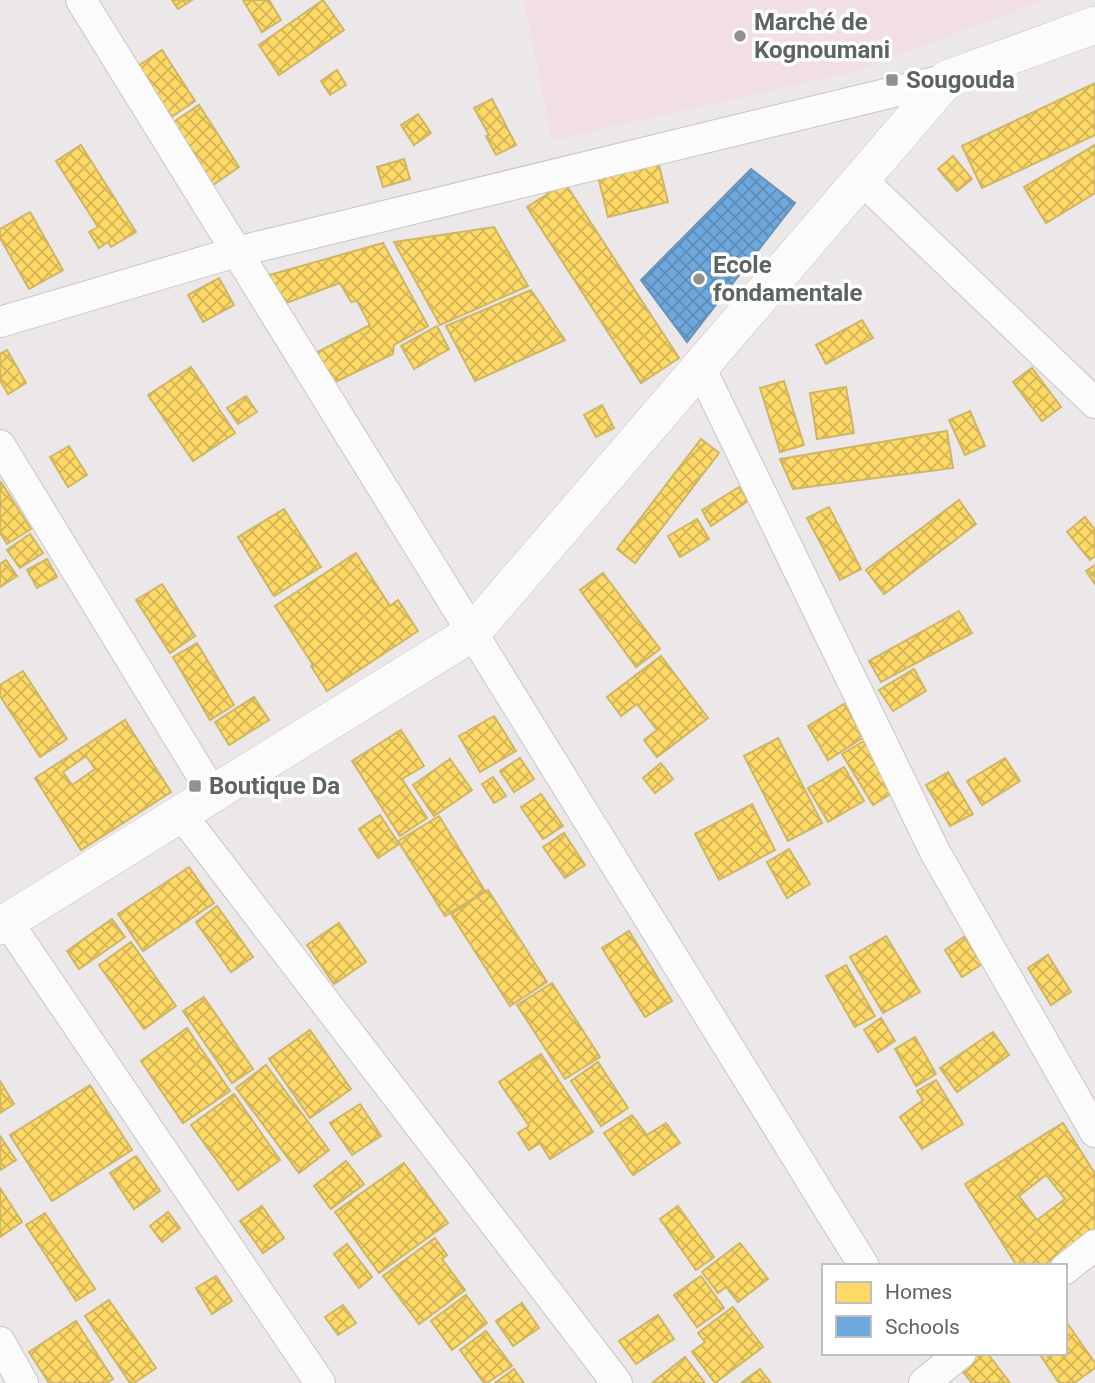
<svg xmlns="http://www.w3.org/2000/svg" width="1095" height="1383" viewBox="0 0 1095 1383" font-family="Roboto,sans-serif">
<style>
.commercial{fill:#f1dfe3}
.homes{fill:url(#homes-cross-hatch);stroke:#ceb664;stroke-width:2;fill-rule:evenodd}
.schools{fill:url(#schools-cross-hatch);stroke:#6a94b7;stroke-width:2}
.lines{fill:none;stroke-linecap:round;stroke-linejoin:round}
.minor-casing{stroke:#c7c6c6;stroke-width:32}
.tertiary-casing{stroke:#c7c6c6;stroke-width:38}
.minor{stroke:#fcfbfc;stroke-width:30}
.tertiary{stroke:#fcfbfc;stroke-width:37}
.poi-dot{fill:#8f9290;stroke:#fff;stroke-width:2.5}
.labels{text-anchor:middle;stroke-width:7;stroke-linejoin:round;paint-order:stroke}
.poi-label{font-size:24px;font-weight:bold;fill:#5d6461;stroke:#fff;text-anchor:start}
</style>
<defs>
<pattern id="homes-cross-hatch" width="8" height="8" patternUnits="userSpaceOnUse" patternTransform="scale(1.75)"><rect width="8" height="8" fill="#ffd966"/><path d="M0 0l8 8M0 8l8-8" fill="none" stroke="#d2b457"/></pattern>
<pattern id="schools-cross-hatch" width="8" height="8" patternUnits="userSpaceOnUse" patternTransform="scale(1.75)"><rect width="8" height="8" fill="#6fa8dc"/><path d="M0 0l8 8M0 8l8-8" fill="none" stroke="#5e8cb6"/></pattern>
</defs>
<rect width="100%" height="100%" fill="#ece7e8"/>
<polygon class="commercial" points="524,0 1043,0 855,71 552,140"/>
<g class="homes">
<polygon points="172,0 192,0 178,9"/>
<polygon points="243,0 269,0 281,20 262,32"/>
<polygon points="323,0 344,30 279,75 259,45"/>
<polygon points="162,50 195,101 171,117 138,66"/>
<polygon points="337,70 346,85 330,95 321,81"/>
<polygon points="1095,83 1095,135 982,188 962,146"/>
<polygon points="492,99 516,145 496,155 486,136 489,135 474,108"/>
<polygon points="199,105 239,167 213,185 172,123"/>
<polygon points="418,114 431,133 414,145 401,125"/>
<polygon points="81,145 136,232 111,247 108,242 99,248 89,232 98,227 56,161"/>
<polygon points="1095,145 1095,193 1046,223 1024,187"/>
<polygon points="953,156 972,179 957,191 938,169"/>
<polygon points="404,159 410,179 383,187 377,167"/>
<polygon points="658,161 668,202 608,217 598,176"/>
<polygon points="565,183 679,358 641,383 527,207"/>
<polygon points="30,212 63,270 29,289 0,238 0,229"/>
<polygon points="494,227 528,286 440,325 394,242"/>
<polygon points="383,243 428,326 394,345 393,354 329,385 312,355 370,325 357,301 351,302 340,283 278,306 262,277"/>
<polygon points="219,278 234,305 203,322 188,295"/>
<polygon points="531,290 565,340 475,381 446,326"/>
<polygon points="862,320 873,338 826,364 816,345"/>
<polygon points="437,326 449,349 414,369 401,346"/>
<polygon points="7,350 26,383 8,394 0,380 0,354"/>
<polygon points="191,367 235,433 193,461 148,395"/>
<polygon points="1032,368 1061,407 1042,421 1013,382"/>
<polygon points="784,381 804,445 780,452 760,388"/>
<polygon points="846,387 854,433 817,439 810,393"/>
<polygon points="246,396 257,412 238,424 227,408"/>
<polygon points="602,405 614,428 596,437 584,415"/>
<polygon points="970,411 985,446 965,455 949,420"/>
<polygon points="947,431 953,468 793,489 780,459"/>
<polygon points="701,439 719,453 635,563 617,549"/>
<polygon points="69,446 87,475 68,487 50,457"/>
<polygon points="1,482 31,529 7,544 0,533 0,483"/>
<polygon points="739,487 748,501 711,526 702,510"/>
<polygon points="959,500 976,524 884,594 866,570"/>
<polygon points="829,507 861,569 840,580 807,518"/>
<polygon points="284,509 321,567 274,596 238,537"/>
<polygon points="1085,517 1095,530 1095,556 1090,560 1067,532"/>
<polygon points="697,519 709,539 680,557 668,536"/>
<polygon points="30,534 43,553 20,568 7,550"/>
<polygon points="356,553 390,606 398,600 418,631 327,691 311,666 313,665 275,606"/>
<polygon points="47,559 57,577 37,588 27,570"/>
<polygon points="6,560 17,576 0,587 0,564"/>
<polygon points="1095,565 1095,584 1086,571"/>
<polygon points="603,573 660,649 636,667 580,590"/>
<polygon points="162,584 195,636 170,653 136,600"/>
<polygon points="959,611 972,633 881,682 869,661"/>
<polygon points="197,643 234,705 210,720 173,657"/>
<polygon points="661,656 708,718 657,757 644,740 657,730 637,704 621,716 607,697"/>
<polygon points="914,669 926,691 893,711 879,690"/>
<polygon points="23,671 67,739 40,757 0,696 0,685"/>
<polygon points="254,697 269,720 229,745 215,722"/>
<polygon points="844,704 864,737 828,760 808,726"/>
<polygon points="494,716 516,751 480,772 459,736"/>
<path d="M125 720 171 792 81 850 35 778ZM86 756 95 769 72 785 63 772Z"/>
<polygon points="401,730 424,766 402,779 427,818 400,836 352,761"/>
<polygon points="778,738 822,823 788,841 744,756"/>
<polygon points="864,741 895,791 873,805 842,754"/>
<polygon points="520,758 534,779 514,792 500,771"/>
<polygon points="1005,758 1020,781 982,805 967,781"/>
<polygon points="450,759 472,790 434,816 413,785"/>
<polygon points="661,763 673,779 655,793 643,778"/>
<polygon points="844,767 864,801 828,822 808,788"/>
<polygon points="948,772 973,814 950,826 926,785"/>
<polygon points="493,777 506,796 494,803 482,784"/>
<polygon points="541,794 563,826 543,839 521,807"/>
<polygon points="752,804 775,850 719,880 695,834"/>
<polygon points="380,815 399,844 378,858 359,829"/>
<polygon points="439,816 485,891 445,916 398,841"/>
<polygon points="564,833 585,865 565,878 543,847"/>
<polygon points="789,849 810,884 787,898 767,862"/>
<polygon points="189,867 214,903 143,951 118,914"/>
<polygon points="488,890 547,982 510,1006 451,914"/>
<polygon points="217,906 253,957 231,972 196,922"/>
<polygon points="112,919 125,937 79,969 67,951"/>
<polygon points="339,923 366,962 334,984 307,945"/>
<polygon points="629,931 672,1001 645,1017 602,948"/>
<polygon points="886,936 920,992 883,1013 850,957"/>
<polygon points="964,937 982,964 962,977 945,950"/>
<polygon points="131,942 176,1006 144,1029 99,965"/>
<polygon points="1048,955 1071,992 1051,1005 1028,968"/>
<polygon points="846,965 875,1016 855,1027 826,976"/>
<polygon points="552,983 600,1057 565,1079 517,1005"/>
<polygon points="204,997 253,1069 232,1083 183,1011"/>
<polygon points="881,1018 895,1041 878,1052 864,1030"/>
<polygon points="187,1028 230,1091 183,1123 141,1061"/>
<polygon points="310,1030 351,1089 310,1118 269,1059"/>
<polygon points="993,1032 1009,1055 957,1092 940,1068"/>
<polygon points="915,1037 936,1074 916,1086 895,1049"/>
<polygon points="541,1054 593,1132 550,1159 540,1143 529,1150 518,1133 529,1126 499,1082"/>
<polygon points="598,1062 628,1108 601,1126 571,1081"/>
<polygon points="266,1065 329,1150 299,1173 236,1088"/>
<polygon points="936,1080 963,1124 922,1149 900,1117 923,1100 917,1091"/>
<polygon points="0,1081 14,1104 0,1113"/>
<polygon points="90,1085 132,1150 52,1201 10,1135"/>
<polygon points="234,1094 280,1160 238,1190 191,1125"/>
<polygon points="360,1104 381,1136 352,1155 330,1123"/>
<polygon points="632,1115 647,1135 666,1123 680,1143 633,1175 604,1133"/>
<path d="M1063 1123 1095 1174V1237L1048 1266H1017L965 1184ZM1046 1175 1065 1199 1037 1220 1019 1196Z"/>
<polygon points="0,1136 16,1160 0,1170"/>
<polygon points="136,1156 160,1191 134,1209 110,1173"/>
<polygon points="346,1161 364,1184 331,1209 314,1186"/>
<polygon points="404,1163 448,1223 379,1273 335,1212"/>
<polygon points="0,1188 22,1222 0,1237"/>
<polygon points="262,1206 284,1238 263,1253 240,1221"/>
<polygon points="678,1206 714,1257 696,1270 660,1219"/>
<polygon points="168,1212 180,1228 162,1242 150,1226"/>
<polygon points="45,1213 95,1289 76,1301 26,1225"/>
<polygon points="435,1238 447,1255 442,1259 465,1290 419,1324 383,1276"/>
<polygon points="740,1243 768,1279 738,1302 726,1287 718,1293 702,1272"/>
<polygon points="347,1244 372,1277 359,1288 334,1254"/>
<polygon points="216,1276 232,1301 212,1314 196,1288"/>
<polygon points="701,1276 724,1308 697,1327 674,1295"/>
<polygon points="466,1295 487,1323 452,1350 431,1321"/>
<polygon points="109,1300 156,1368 134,1383 130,1383 85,1316"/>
<polygon points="522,1303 539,1328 513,1346 496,1321"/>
<polygon points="343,1305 356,1323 338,1335 325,1317"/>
<polygon points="733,1307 763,1347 715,1383 692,1352 705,1342 698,1333"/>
<polygon points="658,1315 674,1339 636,1364 619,1341"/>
<polygon points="1065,1320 1095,1363 1095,1368 1074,1383 1059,1383 1039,1353 1065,1353"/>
<polygon points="76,1321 113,1379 107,1383 49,1383 29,1352"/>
<polygon points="486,1331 512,1366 487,1383 484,1383 460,1350"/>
<polygon points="975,1353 987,1353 1010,1383 972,1383 958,1366"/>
<polygon points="685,1357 705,1383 652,1383"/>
<polygon points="514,1369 524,1383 495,1383"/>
<polygon points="760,1369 771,1383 741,1383"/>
</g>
<polygon class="schools" points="751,169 795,203 687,342 641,280"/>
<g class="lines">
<defs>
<g id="minor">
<polyline points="81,0 864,1266"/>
<polyline points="861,179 1095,403"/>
<polyline points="0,322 236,252 947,79"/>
<polyline points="700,367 935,852 1095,1132"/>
<polyline points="0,445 213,794"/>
<polyline points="181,814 617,1383"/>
<polyline points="7,921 320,1383"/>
<polyline points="1065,1269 1095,1245"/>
<polyline points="0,1342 23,1383"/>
<polyline points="924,1383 961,1353"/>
</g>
<polyline id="tertiary" points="0,926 472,633 947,79 1095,25"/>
</defs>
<use href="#minor" class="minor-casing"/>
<use href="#tertiary" class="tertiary-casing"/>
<use href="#minor" class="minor"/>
<use href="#tertiary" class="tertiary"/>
</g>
<g class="poi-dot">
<circle cx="740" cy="36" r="7"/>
<rect x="885" y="73" width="14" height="14" rx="3.5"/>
<circle cx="699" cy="279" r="7"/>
<rect x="188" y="779" width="14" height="14" rx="3.5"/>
</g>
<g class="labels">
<g class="poi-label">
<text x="754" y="30">Marché de<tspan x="754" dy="28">Kognoumani</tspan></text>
<text x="906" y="88">Sougouda</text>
<text x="713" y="273">Ecole<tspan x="713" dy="28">fondamentale</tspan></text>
<text x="209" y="794">Boutique Da</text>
</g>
</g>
<rect x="822" y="1264" width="245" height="91" fill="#ffffff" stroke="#bec1c0" stroke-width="2"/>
<rect x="836" y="1282" width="35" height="21" fill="#ffd966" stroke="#bec1c0" stroke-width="2"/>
<text x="885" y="1299" font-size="21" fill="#5d6461">Homes</text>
<rect x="836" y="1316" width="35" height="21" fill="#6fa8dc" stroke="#bec1c0" stroke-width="2"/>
<text x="885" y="1334" font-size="21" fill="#5d6461">Schools</text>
</svg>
